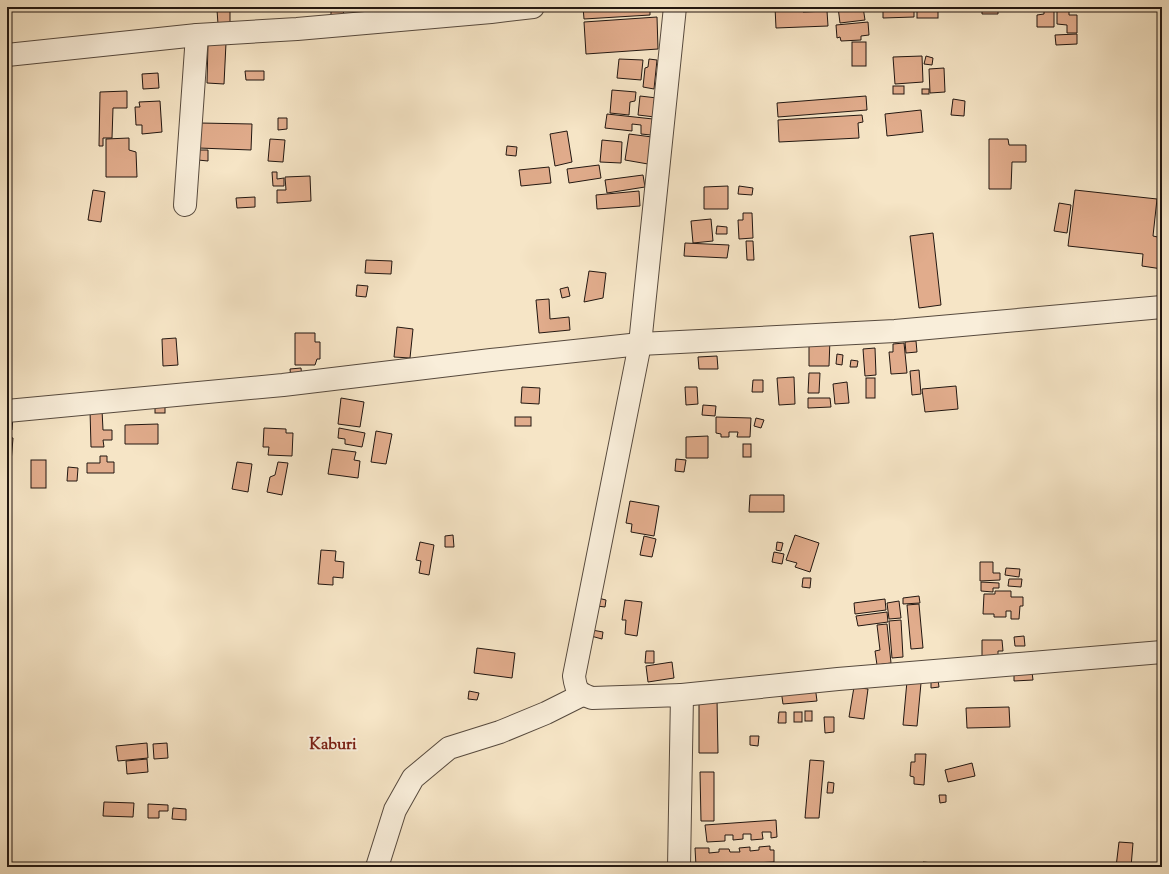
<svg xmlns="http://www.w3.org/2000/svg" width="1169" height="874" viewBox="0 0 1169 874" font-family="'Sorts Mill Goudy',serif">
<style>
.building{fill:#e1ac8c;stroke:#221711}
.lines{fill:none;stroke-linecap:round;stroke-linejoin:round}
.minor-casing{stroke:#574a3e;stroke-width:24}
.minor{stroke:#f9eeda;stroke-width:22}
.labels{text-anchor:middle;stroke-width:4;stroke-linejoin:round;paint-order:stroke}
.quarter-label{font-size:16px;font-weight:bold;fill:#7a1f14;stroke:#f9eeda}
</style>
<rect width="100%" height="100%" fill="#f6e5c6"/>
<filter id="stains"><feTurbulence type="fractalNoise" baseFrequency=".005" numOctaves="4"/><feColorMatrix values="0 0 0 0 .2 0 0 0 0 .09 0 0 0 0 .02 0 0 0 .5 -.17"/></filter>
<radialGradient id="worn" r=".72"><stop offset=".6" stop-color="#630" stop-opacity="0"/><stop offset="1" stop-color="#630" stop-opacity=".3"/></radialGradient>
<g class="building">
<polygon points="331,7 344,7 343,17 331,16"/>
<polygon points="583,7 650,7 650,15 584,19"/>
<polygon points="775,7 803,7 803,12 827,11 828,26 776,28"/>
<polygon points="838,7 863,7 865,20 840,23"/>
<polygon points="883,7 914,7 914,17 883,18"/>
<rect x="917" y="7" width="21" height="11"/>
<polygon points="982,7 1006,7 1006,8 998,8 998,14 982,14"/>
<polygon points="1044,7 1054,7 1054,27 1037,27 1037,15 1044,14"/>
<polygon points="230,9 230,23 218,24 217,10"/>
<polygon points="1057,9 1069,9 1069,15 1077,15 1077,33 1067,33 1067,25 1057,24"/>
<polygon points="657,17 658,49 586,54 584,22"/>
<polygon points="868,22 869,35 861,36 861,40 841,41 840,37 837,38 836,25"/>
<polygon points="1077,34 1077,44 1056,45 1055,35"/>
<rect x="852" y="42" width="14" height="24"/>
<polygon points="208,43 226,43 224,84 207,83"/>
<polygon points="922,56 923,82 895,84 893,57"/>
<polygon points="926,56 933,58 932,65 924,64"/>
<polygon points="619,59 643,60 641,80 617,78"/>
<polygon points="649,59 657,60 654,89 643,87 645,68 648,67"/>
<polygon points="944,68 945,92 930,93 929,69"/>
<polygon points="245,71 264,71 264,80 246,80"/>
<polygon points="158,73 159,88 143,89 142,74"/>
<rect x="893" y="86" width="11" height="8"/>
<rect x="922" y="89" width="7" height="5"/>
<polygon points="612,90 636,92 635,101 630,102 629,115 610,113"/>
<polygon points="127,91 127,108 113,108 112,138 103,138 103,146 99,146 100,92"/>
<polygon points="640,96 657,98 655,117 638,115"/>
<polygon points="866,96 867,110 778,117 777,103"/>
<polygon points="953,99 965,101 964,116 951,115"/>
<polygon points="160,101 162,132 142,134 142,125 136,125 135,107 140,107 139,102"/>
<polygon points="921,110 923,132 887,136 885,114"/>
<polygon points="607,114 653,119 651,135 641,134 641,125 632,124 632,131 605,128"/>
<polygon points="862,115 863,122 858,123 859,138 779,142 778,120"/>
<polygon points="278,118 287,118 287,129 278,130"/>
<polygon points="200,123 252,124 251,150 199,148"/>
<polygon points="567,131 572,162 555,166 550,134"/>
<polygon points="629,134 652,137 648,164 625,160"/>
<polygon points="129,138 129,150 136,152 137,177 106,177 106,139"/>
<polygon points="270,139 285,140 283,162 268,161"/>
<polygon points="989,139 1008,139 1009,145 1026,145 1026,162 1012,162 1011,189 989,189"/>
<polygon points="602,140 622,142 621,163 600,162"/>
<polygon points="507,146 517,147 516,156 506,155"/>
<polygon points="198,150 208,150 208,161 198,160"/>
<polygon points="599,165 601,178 569,183 567,169"/>
<polygon points="549,167 551,183 521,186 519,170"/>
<polygon points="272,172 277,172 277,179 284,178 284,186 273,186"/>
<polygon points="643,175 645,187 607,193 605,180"/>
<polygon points="310,176 311,201 277,203 277,190 286,190 285,177"/>
<polygon points="728,186 728,209 704,209 704,187"/>
<polygon points="739,186 753,188 752,195 738,194"/>
<polygon points="93,190 105,192 101,222 88,220"/>
<polygon points="1075,190 1157,199 1153,236 1162,238 1162,269 1142,266 1143,254 1068,246"/>
<polygon points="639,191 640,206 597,209 596,195"/>
<polygon points="255,197 255,207 237,208 236,198"/>
<polygon points="1059,203 1071,205 1067,233 1054,231"/>
<polygon points="743,213 752,213 753,238 739,239 738,220 743,220"/>
<polygon points="711,219 713,241 693,243 691,221"/>
<polygon points="717,226 727,227 727,234 716,234"/>
<polygon points="933,233 941,305 919,308 910,236"/>
<polygon points="746,241 753,241 754,260 747,260"/>
<polygon points="685,243 729,245 727,258 684,256"/>
<polygon points="366,260 392,261 391,274 365,273"/>
<polygon points="589,271 606,273 603,298 584,302"/>
<polygon points="357,285 368,286 366,297 356,296"/>
<polygon points="568,287 570,296 562,298 560,289"/>
<polygon points="549,299 550,319 569,317 570,330 539,333 536,300"/>
<polygon points="397,327 413,329 410,358 394,357"/>
<polygon points="295,333 315,333 315,342 320,342 320,359 317,359 315,365 295,365"/>
<polygon points="176,338 178,365 163,366 162,339"/>
<polygon points="809,339 830,339 829,366 809,366"/>
<polygon points="916,341 917,352 906,353 905,342"/>
<polygon points="904,343 907,373 891,374 889,352 893,352 893,344"/>
<polygon points="875,348 876,375 865,376 863,349"/>
<polygon points="837,354 843,355 842,365 836,364"/>
<polygon points="717,356 718,369 699,369 698,357"/>
<polygon points="851,360 858,361 857,367 850,367"/>
<polygon points="301,368 302,378 291,379 290,369"/>
<polygon points="919,370 921,394 912,395 910,371"/>
<polygon points="809,373 820,373 819,393 808,393"/>
<polygon points="794,377 795,404 779,405 777,378"/>
<rect x="866" y="378" width="9" height="20"/>
<polygon points="753,380 763,380 763,392 752,392"/>
<polygon points="847,382 849,403 835,404 833,384"/>
<polygon points="956,386 958,409 925,412 922,389"/>
<polygon points="522,387 540,388 539,404 521,403"/>
<polygon points="685,387 697,387 698,404 686,405"/>
<polygon points="341,398 364,402 360,427 338,424"/>
<polygon points="808,398 830,398 831,407 808,408"/>
<polygon points="703,405 716,406 715,416 702,415"/>
<rect x="155" y="407" width="10" height="6"/>
<polygon points="90,410 102,410 103,430 112,430 112,440 103,440 104,447 91,447"/>
<polygon points="13,415 12,430 7,430 7,421"/>
<rect x="515" y="417" width="16" height="9"/>
<polygon points="716,417 751,418 750,437 737,437 738,432 729,432 729,437 721,437 721,434 716,433"/>
<polygon points="756,418 764,420 761,428 754,426"/>
<polygon points="158,424 158,444 125,444 125,425"/>
<polygon points="264,428 286,429 286,433 293,433 292,456 268,455 269,447 263,447"/>
<polygon points="339,428 365,433 362,447 345,444 345,439 338,438"/>
<polygon points="376,431 392,434 386,464 371,462"/>
<polygon points="708,436 708,458 686,458 686,437"/>
<polygon points="7,437 13,438 10,475 7,474"/>
<rect x="743" y="444" width="8" height="13"/>
<polygon points="332,449 356,452 354,460 360,461 358,478 328,474"/>
<polygon points="100,456 107,456 107,462 114,462 114,473 87,473 87,463 100,463"/>
<polygon points="676,459 686,460 684,472 675,471"/>
<rect x="31" y="460" width="15" height="28"/>
<polygon points="237,462 252,464 248,492 232,489"/>
<polygon points="278,462 288,463 282,495 267,492 270,477 275,475"/>
<polygon points="68,467 78,468 77,481 67,481"/>
<polygon points="750,495 784,495 784,512 749,512"/>
<polygon points="630,501 659,506 654,536 631,532 632,524 626,523"/>
<polygon points="453,535 454,547 445,547 445,536"/>
<polygon points="795,535 819,543 810,572 795,567 797,563 786,560"/>
<polygon points="644,536 656,539 652,557 640,555"/>
<polygon points="420,542 434,545 429,575 419,573 421,561 416,560"/>
<polygon points="777,542 783,543 781,551 776,550"/>
<polygon points="321,550 336,551 335,561 344,562 343,578 333,577 333,585 318,584"/>
<polygon points="774,552 784,554 782,564 772,562"/>
<polygon points="980,562 993,562 993,573 1000,573 1000,580 980,581"/>
<polygon points="1006,568 1020,569 1019,577 1005,575"/>
<polygon points="803,578 811,578 810,588 802,587"/>
<polygon points="1009,579 1022,579 1021,587 1008,586"/>
<polygon points="981,582 999,583 999,588 993,588 993,592 981,591"/>
<polygon points="995,591 1011,591 1011,597 1023,597 1023,606 1020,606 1019,619 1011,619 1011,611 1006,611 1006,617 994,617 994,614 983,614 984,594 995,594"/>
<polygon points="919,596 920,603 903,604 903,598"/>
<polygon points="598,598 606,600 605,607 597,606"/>
<polygon points="885,599 886,610 855,614 854,603"/>
<polygon points="625,600 642,602 637,636 625,634 626,620 622,620"/>
<polygon points="899,601 901,618 889,619 887,603"/>
<polygon points="919,604 923,648 911,649 907,605"/>
<polygon points="887,612 888,622 858,626 856,616"/>
<polygon points="901,620 903,657 892,658 889,621"/>
<polygon points="887,624 891,663 877,665 875,651 880,650 877,625"/>
<polygon points="592,630 603,632 602,639 591,636"/>
<polygon points="1024,636 1025,646 1015,646 1014,637"/>
<polygon points="982,640 1002,640 1003,651 998,651 998,656 982,657"/>
<polygon points="477,648 515,653 512,678 474,673"/>
<polygon points="646,651 654,651 654,663 645,663"/>
<polygon points="672,662 674,678 648,682 646,666"/>
<polygon points="1032,672 1033,680 1014,681 1014,673"/>
<polygon points="938,680 939,687 931,688 931,681"/>
<polygon points="907,681 921,683 917,726 903,725"/>
<polygon points="815,686 817,701 783,704 781,690"/>
<polygon points="854,687 868,689 864,719 849,717"/>
<polygon points="469,691 479,693 477,700 468,699"/>
<polygon points="699,699 717,699 718,753 699,753"/>
<polygon points="1009,707 1010,727 967,728 966,708"/>
<rect x="805" y="711" width="7" height="10"/>
<polygon points="779,712 786,712 786,723 778,723"/>
<rect x="794" y="712" width="8" height="10"/>
<polygon points="824,717 834,717 834,732 825,733"/>
<polygon points="750,736 759,736 758,746 750,745"/>
<polygon points="147,743 148,758 118,761 116,746"/>
<polygon points="167,743 168,758 154,759 153,744"/>
<polygon points="915,754 926,754 924,785 914,784 914,777 910,776 911,762 915,762"/>
<polygon points="147,759 148,772 127,774 126,761"/>
<polygon points="810,760 824,761 819,818 805,818"/>
<polygon points="972,763 975,776 948,782 945,770"/>
<polygon points="700,772 714,772 714,821 701,821"/>
<polygon points="828,782 834,783 833,793 827,793"/>
<polygon points="939,795 946,795 946,802 940,803"/>
<polygon points="104,802 134,803 133,817 103,816"/>
<polygon points="148,804 168,805 168,811 159,811 159,818 148,818"/>
<polygon points="173,808 186,809 186,820 172,819"/>
<polygon points="776,820 777,837 771,838 771,832 762,832 763,839 751,840 751,834 743,834 743,839 733,840 733,835 725,835 725,841 707,842 705,825"/>
<polygon points="1119,842 1133,843 1131,867 1116,867"/>
<polygon points="770,846 770,850 774,850 774,862 696,866 695,848 709,848 709,853 719,852 719,849 729,849 730,852 740,852 739,848 750,847 750,851 759,850 759,847"/>
<polygon points="923,862 933,863 933,867 922,867"/>
<polygon points="774,864 774,867 720,867 720,866"/>
</g>
<g class="lines">
<defs>
<g id="minor">
<path d="M675 7 640 344 574 676C576 691 578 693 592 698L682 695 679 867"/>
<polyline points="7,55 197,35 297,29 491,12 533,7"/>
<polyline points="185,205 197,35"/>
<polyline points="7,411 283,385 491,360 640,344 895,331 1162,307"/>
<polyline points="682,695 838,679 1162,652"/>
<polyline points="377,867 395,810 413,778 449,748 500,732 546,713 582,695"/>
</g>
</defs>
<use href="#minor" class="minor-casing"/>
<use href="#minor" class="minor"/>
</g>
<g class="labels">
<g class="quarter-label">
<text x="333" y="749">Kaburi</text>
</g>
</g>
<rect width="1169" height="874" fill="none" stroke="#f6e5c6" stroke-width="24"/>
<rect x="8" y="8" width="1153" height="858" fill="none" stroke="#221711" stroke-width="2"/>
<rect x="12" y="12" width="1145" height="850" fill="none" stroke="#221711"/>
<rect width="100%" height="100%" filter="url(#stains)"/>
<rect width="100%" height="100%" fill="url(#worn)"/>
</svg>
